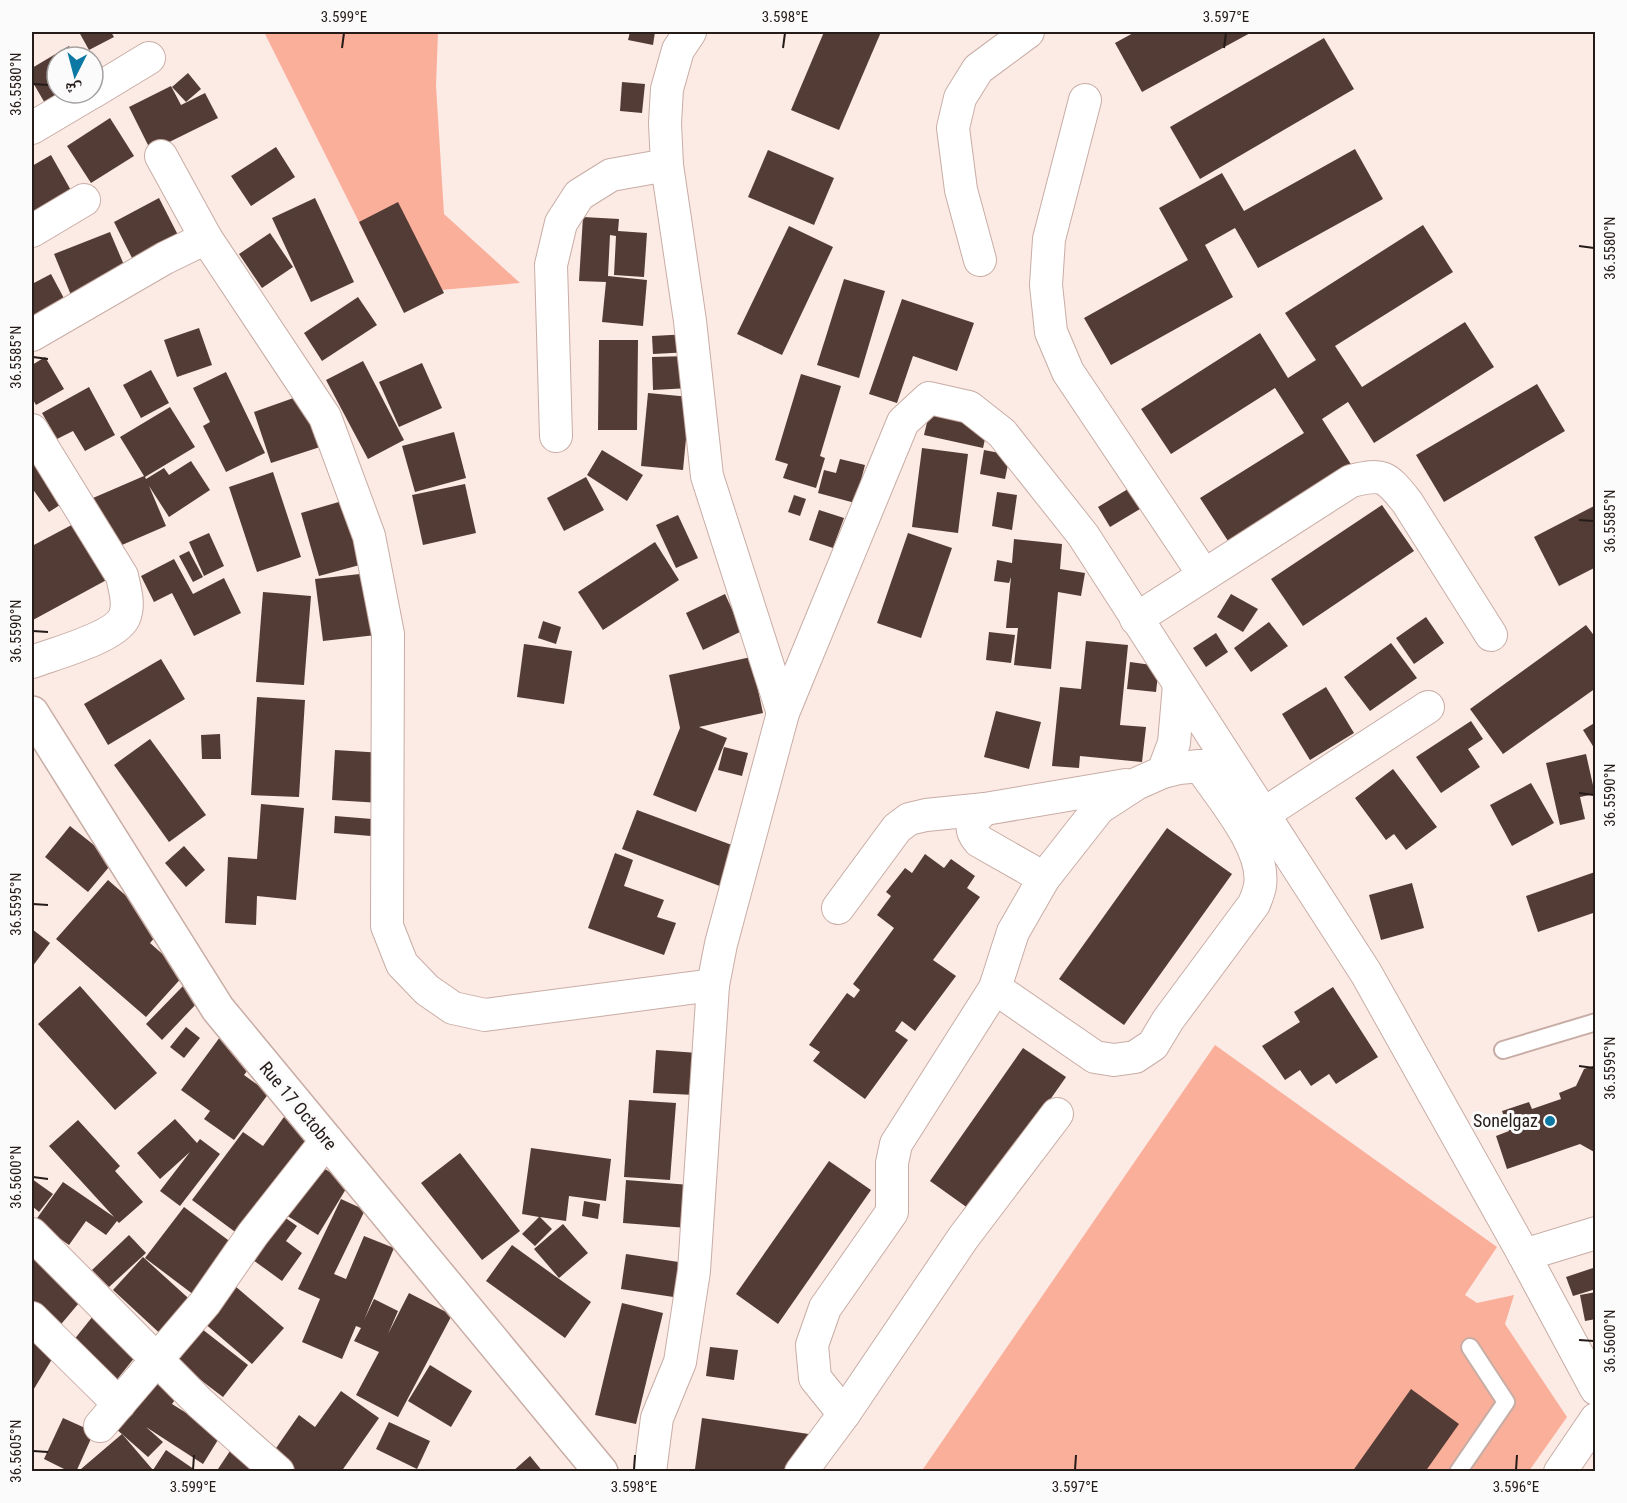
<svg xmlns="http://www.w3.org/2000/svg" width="1627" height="1503" viewBox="0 0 1627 1503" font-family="'Roboto Condensed','Noto Naskh Arabic',sans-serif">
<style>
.green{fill:#faaf9a}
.building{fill:#533c35}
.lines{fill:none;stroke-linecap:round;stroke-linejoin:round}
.service-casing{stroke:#c8ada5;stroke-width:20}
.minor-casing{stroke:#c8ada5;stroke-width:34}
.tertiary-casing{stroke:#c8ada5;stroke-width:36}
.service{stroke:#fff;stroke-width:16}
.minor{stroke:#fff;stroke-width:32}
.tertiary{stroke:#fff;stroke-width:33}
.ticks{fill:none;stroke:#251b18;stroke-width:2}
.poi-dot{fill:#0b79a3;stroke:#fbfbfb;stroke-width:2}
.labels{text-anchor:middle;stroke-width:6;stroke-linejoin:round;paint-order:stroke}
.street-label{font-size:18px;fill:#251b18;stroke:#fbfbfb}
.poi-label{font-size:18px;fill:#251b18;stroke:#fbfbfb;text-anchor:end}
.neatline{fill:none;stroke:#251b18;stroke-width:2}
.ticks-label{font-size:15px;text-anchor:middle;fill:#251b18}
</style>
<rect width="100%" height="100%" fill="#fceae5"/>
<g class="green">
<polygon points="264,32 438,32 436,86 444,214 520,283 395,294"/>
<polygon points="1215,1045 1497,1247 1465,1295 1477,1303 1514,1295 1505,1324 1567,1417 1529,1471 921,1472"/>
</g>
<g class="building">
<polygon points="79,32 111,32 114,37 89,50"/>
<polygon points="630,32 655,32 653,45 628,40"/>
<polygon points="824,32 881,32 839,130 791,110"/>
<polygon points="1135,32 1252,32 1142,92 1115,43"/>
<polygon points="1324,38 1354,89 1200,179 1170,127"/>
<polygon points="69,46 75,57 57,57 57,93 66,93 46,105 32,81 32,68"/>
<polygon points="188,73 201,89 186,102 172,87"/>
<polygon points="622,82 645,84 642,113 620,111"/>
<polygon points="171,86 181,105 205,93 218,118 151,151 129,107"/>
<polygon points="110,118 134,156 91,183 67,146"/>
<polygon points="276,147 295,177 251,206 231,176"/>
<polygon points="1355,149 1383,199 1258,268 1235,228 1205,245 1233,297 1111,365 1084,318 1188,260 1159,208 1222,173 1244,211"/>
<polygon points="768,150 834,178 814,225 748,197"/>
<polygon points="51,155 73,194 32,217 32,166"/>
<polygon points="159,198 180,239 134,262 114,222"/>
<polygon points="315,198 354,282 311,302 272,218"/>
<polygon points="398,202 444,293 404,313 359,222"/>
<polygon points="583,217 619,219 618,231 647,233 644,277 614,275 616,236 610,235 608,276 647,280 643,326 602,322 606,282 579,281"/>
<polygon points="1423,225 1453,272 1335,346 1362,387 1465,322 1494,367 1374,443 1348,402 1322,419 1352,466 1230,544 1200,498 1304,433 1275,388 1171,454 1141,409 1260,333 1288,378 1316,360 1285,313"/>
<polygon points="789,226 833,247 782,355 737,334"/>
<polygon points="110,232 127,272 71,295 54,254"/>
<polygon points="270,233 293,267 262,288 239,254"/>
<polygon points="51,274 67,304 32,322 32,284"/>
<polygon points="844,279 885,291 859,378 817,365"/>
<polygon points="358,297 377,325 322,361 304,333"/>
<polygon points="902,299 974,323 957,371 913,356 897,403 869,394"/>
<polygon points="199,328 212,365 177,377 164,340"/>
<polygon points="690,334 691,352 653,354 652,336"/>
<polygon points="599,340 638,340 637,430 598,430"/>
<polygon points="689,356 690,388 653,390 652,357"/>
<polygon points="45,357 64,389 36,405 32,398 32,365"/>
<polygon points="363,361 404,440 368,459 326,380"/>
<polygon points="422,363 442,408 399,427 379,382"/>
<polygon points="151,370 169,403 141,418 123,385"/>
<polygon points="226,372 265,453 226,472 203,426 210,422 193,388"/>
<polygon points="801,374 841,386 820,456 825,458 816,488 783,478 788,464 775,460"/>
<polygon points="1537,384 1565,431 1444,502 1416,455"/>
<polygon points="89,387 115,435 85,451 73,431 57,439 42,413"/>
<polygon points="648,393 690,397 683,470 641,466"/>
<polygon points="302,395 320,447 271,463 254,412"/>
<polygon points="170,407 195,447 145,477 146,479 164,468 169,475 191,461 210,490 169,517 149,486 166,526 115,548 93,498 144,476 120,437"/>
<polygon points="929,414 988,426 983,448 924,435"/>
<polygon points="454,432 466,478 415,492 402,446"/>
<polygon points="922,448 968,454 958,533 912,527"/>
<polygon points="602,450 643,475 627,501 587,475"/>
<polygon points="984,450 1010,455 1005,479 980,474"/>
<polygon points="32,451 66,501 49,512 32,488"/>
<polygon points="840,459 865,465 855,503 818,493 824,470 836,473"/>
<polygon points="273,472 301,557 257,572 229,487"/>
<polygon points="586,477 604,510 564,531 547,498"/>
<polygon points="465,484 476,533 423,545 412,495"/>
<polygon points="1128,489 1140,509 1110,527 1098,507"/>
<polygon points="997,492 1017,495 1012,530 992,526"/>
<polygon points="794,495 806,499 800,516 788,512"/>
<polygon points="349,499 367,563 319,576 301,513"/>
<polygon points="1382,505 1414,551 1303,626 1271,579"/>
<polygon points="1596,505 1596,567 1559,586 1534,537"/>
<polygon points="819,510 844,518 833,548 809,540"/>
<polygon points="678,515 698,558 676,568 656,525"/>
<polygon points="81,520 112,577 33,620 32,546"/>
<polygon points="209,533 224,566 204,576 189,542"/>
<polygon points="908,533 952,548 921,638 877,623"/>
<polygon points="1014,539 1062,544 1060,569 1085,573 1081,596 1058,592 1051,669 1014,665 1018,628 1006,628 1011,577 1009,583 994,581 997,560 1012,563"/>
<polygon points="655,542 679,580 603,630 578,592"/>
<polygon points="189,551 203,577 193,582 179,556"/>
<polygon points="174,559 193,594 224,578 241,613 194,636 172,593 154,602 141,576"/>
<polygon points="369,573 376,635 323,641 315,579"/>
<polygon points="263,592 311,596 304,685 256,682"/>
<polygon points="725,594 742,631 703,650 686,613"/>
<polygon points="1231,594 1258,609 1243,632 1217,617"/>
<polygon points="1426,617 1444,643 1414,664 1396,638"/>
<polygon points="543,621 561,627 556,644 538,638"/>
<polygon points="1269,622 1288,646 1251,672 1234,648"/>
<polygon points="1586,625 1596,638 1596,688 1503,754 1470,709"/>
<polygon points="989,632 1015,635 1011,663 986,660"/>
<polygon points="1216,633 1228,652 1206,667 1193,648"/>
<polygon points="1086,641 1128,645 1120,725 1146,727 1142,762 1080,756 1079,768 1052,766 1060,687 1081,689"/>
<polygon points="1391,643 1417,678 1370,711 1344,677"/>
<polygon points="524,644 572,651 564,704 517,697"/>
<polygon points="751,657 763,713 699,727 727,738 696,812 653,795 680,728 669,675"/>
<polygon points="161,659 185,699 108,745 84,704"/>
<polygon points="1130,662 1159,666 1156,692 1127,689"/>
<polygon points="1326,687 1354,733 1310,760 1282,714"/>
<polygon points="257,697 305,700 299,797 251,795"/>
<polygon points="996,711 1041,722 1029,769 984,757"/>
<polygon points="1471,721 1483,739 1468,749 1480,767 1441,793 1416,757"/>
<polygon points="1596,722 1596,751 1583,730"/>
<polygon points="220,734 221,759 202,759 201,735"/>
<polygon points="150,739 206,815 169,842 114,765"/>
<polygon points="724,747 748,753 742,776 718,770"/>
<polygon points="335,750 384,753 381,803 332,800"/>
<polygon points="1586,754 1595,794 1580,797 1585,819 1560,825 1546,763"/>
<polygon points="1393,769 1437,827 1406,850 1394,834 1386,840 1355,798"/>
<polygon points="1531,783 1554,823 1512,846 1490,805"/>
<polygon points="261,804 304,808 296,900 257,896 256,925 225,923 228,857 257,859"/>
<polygon points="637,810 740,848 725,888 622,849"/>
<polygon points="335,816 372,819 371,836 334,833"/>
<polygon points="70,826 114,861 88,892 45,857"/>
<polygon points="1167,828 1232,874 1124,1025 1059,979"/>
<polygon points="184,846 205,870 186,887 165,863"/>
<polygon points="615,853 633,860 624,886 664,900 657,917 676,923 664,955 588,928"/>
<polygon points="925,854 944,868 951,859 975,876 967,888 980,897 933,960 956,976 915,1031 902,1021 895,1031 908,1040 865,1099 813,1061 820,1052 809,1045 847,993 854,998 860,990 853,984 894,928 877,915 891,896 886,892 905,868 912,873"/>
<polygon points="1595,872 1596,912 1538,932 1526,896"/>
<polygon points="108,880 163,928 150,943 185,974 146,1017 56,939"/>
<polygon points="1412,883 1424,928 1381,940 1369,895"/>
<polygon points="32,929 50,943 32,967"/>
<polygon points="80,986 157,1073 115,1110 38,1024"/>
<polygon points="183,986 199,1001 162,1040 146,1024"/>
<polygon points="1333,987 1378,1057 1336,1084 1329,1074 1311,1086 1300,1070 1285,1080 1262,1046 1300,1022 1294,1012"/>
<polygon points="186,1027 200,1038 184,1058 170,1047"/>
<polygon points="220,1037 254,1062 244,1075 269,1093 234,1140 204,1119 210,1111 181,1090"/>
<polygon points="1023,1048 1066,1077 972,1211 930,1181"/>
<polygon points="656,1050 698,1053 695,1095 653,1093"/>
<polygon points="1596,1065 1596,1153 1580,1144 1507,1169 1496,1136 1509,1131 1502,1111 1529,1102 1532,1109 1561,1099 1559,1093 1576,1086 1584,1069"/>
<polygon points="629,1100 676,1103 670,1180 624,1177"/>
<polygon points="284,1117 315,1140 242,1237 192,1200 243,1132 263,1146"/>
<polygon points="175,1119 197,1143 200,1139 220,1154 180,1206 160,1191 190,1152 160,1179 137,1153"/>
<polygon points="78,1120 120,1166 115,1171 143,1202 119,1223 117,1221 106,1235 86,1221 69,1245 35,1221 63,1182 114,1217 49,1146"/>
<polygon points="531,1148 611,1159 606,1201 569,1196 566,1221 540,1217 552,1229 535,1246 522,1234 539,1217 522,1214"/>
<polygon points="460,1153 520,1231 482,1260 421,1183"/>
<polygon points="829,1161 871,1190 778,1324 736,1294"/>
<polygon points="317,1164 349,1184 318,1235 286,1215"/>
<polygon points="32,1179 53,1194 39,1212 32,1206"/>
<polygon points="626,1180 690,1185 687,1228 623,1223"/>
<polygon points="341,1199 365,1210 334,1274 346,1279 364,1236 394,1248 364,1320 374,1299 398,1311 388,1334 409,1293 452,1315 398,1417 356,1395 379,1352 354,1341 361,1328 356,1326 342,1359 302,1342 320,1299 298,1289"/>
<polygon points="584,1201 600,1204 598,1219 582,1216"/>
<polygon points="184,1207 236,1246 198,1298 145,1258"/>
<polygon points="280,1214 297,1226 286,1241 302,1253 282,1281 249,1257"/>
<polygon points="563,1224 588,1253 559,1278 534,1249"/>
<polygon points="129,1235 146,1253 109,1287 92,1270"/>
<polygon points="512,1245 591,1302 565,1338 486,1281"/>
<polygon points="32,1254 84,1297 57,1329 32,1308"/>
<polygon points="626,1254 685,1263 680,1298 621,1289"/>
<polygon points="143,1257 197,1306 166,1339 113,1290"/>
<polygon points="1596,1267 1596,1289 1573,1296 1566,1277"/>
<polygon points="235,1286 284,1328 252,1364 203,1322"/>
<polygon points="1596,1292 1596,1319 1585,1321 1580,1295"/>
<polygon points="622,1303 663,1313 636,1424 595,1415"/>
<polygon points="97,1311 143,1347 115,1382 69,1346"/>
<polygon points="202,1329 248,1365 223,1397 177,1362"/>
<polygon points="32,1336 57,1351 32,1392"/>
<polygon points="710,1347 738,1350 734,1380 706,1376"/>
<polygon points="430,1365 472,1391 451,1427 408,1401"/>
<polygon points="157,1375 181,1391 172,1404 221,1435 203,1464 146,1427 163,1442 148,1457 115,1428 129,1412 132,1415"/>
<polygon points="1411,1389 1459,1424 1425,1472 1352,1472"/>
<polygon points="341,1391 379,1418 341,1472 296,1472 272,1454 299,1415 315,1427"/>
<polygon points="63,1418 94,1432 76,1472 70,1472 44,1459"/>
<polygon points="702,1418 822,1436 794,1472 699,1472 699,1469 695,1469"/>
<polygon points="389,1422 430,1441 417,1469 376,1449"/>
<polygon points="122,1434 153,1470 166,1450 198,1472 83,1472 81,1469"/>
<polygon points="234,1445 271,1472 216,1472"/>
<polygon points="530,1456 543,1472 512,1472"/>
</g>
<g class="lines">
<defs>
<g id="service">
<polyline points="1503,1050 1596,1022"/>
<polyline points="1458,1472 1506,1402 1470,1347"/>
</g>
<g id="minor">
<polyline points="690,32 678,50 667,89 665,123 667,165 690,321 707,476 783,713"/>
<polyline points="93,92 149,58"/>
<polyline points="1085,100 1049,239 1046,285 1051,332 1068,372 1204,575"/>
<polyline points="32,128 91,93"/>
<polyline points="161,156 206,238 325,417 369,536 388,634 387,926 402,964 427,990 453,1008 485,1015 713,985"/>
<polyline points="32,231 84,200"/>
<polyline points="980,260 961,190 953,128 960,98 978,69 1028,32"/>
<polyline points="32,335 165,258 206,238"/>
<path d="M32 430 122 576C125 590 130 605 124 618 114 638 53 654 32 662"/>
<polyline points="556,436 551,265 561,223 579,195 611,175 667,165"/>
<path d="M1136 619 1351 481C1384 473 1386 476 1407 502L1491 635"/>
<polyline points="1163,772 1174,743 1179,685"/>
<polyline points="1262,815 1428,707"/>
<path d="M1044 878 979 841C967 827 973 819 985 809L1126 785"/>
<polyline points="838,908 897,828 909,819 926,815 985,809"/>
<path d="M995 988 1095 1057 1114 1060 1135 1057 1153 1045 1168 1020 1254 904C1256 899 1259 892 1260 886 1266 848 1221 797 1200 766"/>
<polyline points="32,1234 200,1403 278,1472"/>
<polyline points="1524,1255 1596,1233"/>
<polyline points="32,1318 119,1404"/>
<polyline points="844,1414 815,1378 812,1345 825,1308 892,1212 892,1163 896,1144 995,988 1013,932 1044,878 1099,808 1136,784 1163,772 1179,768 1200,766 1219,768 1236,775"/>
<polyline points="100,1426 205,1303 253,1234 327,1140"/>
<polyline points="650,1472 657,1418 680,1362 694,1271 713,985 721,944 783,713 903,422 929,398 969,407 1002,433 1083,535 1366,973 1524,1255 1596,1389"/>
<polyline points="801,1472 844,1414 963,1238 1057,1114"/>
<polyline points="1560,1472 1596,1419"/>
</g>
<polyline id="tertiary" points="32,713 218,1009 601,1472"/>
</defs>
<use href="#service" class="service-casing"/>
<use href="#minor" class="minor-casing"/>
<use href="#tertiary" class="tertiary-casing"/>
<use href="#service" class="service"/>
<use href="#minor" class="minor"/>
<use href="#tertiary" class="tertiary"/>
</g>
<path class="ticks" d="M342 48 344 33M783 48 785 33M1224 48 1226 33M33 84 48 85M1579 246 1594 248M33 357 48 359M1579 520 1594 521M33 631 48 632M1579 793 1594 795M33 904 48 905M1579 1066 1594 1068M33 1177 48 1179M1579 1340 1594 1341M33 1451 48 1452M193 1470 194 1455M634 1470 635 1455M1075 1470 1076 1455M1516 1470 1517 1455"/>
<circle class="poi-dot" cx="1550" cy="1121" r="6"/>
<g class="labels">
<g class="street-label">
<text transform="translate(298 1106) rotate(50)" y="6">Rue 17 Octobre</text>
</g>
<g class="poi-label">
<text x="1538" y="1127">Sonelgaz</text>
</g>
</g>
<rect width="1627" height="1503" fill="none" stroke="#fbfbfb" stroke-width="66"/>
<g transform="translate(75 75) rotate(186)"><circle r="28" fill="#fbfbfb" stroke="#a5a1a0" stroke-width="1.5"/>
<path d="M0-4.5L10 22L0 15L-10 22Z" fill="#0b79a3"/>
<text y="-9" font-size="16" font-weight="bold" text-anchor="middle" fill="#251b18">ش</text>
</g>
<rect x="33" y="33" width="1561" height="1437" class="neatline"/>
<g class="ticks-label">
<text x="344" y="22">3.599°E</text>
<text x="785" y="22">3.598°E</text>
<text x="1226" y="22">3.597°E</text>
<text transform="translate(16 84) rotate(-90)" y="5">36.5580°N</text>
<text transform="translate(1610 248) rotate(-90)" y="5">36.5580°N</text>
<text transform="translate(16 357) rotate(-90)" y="5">36.5585°N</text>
<text transform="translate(1610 521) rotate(-90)" y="5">36.5585°N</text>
<text transform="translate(16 631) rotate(-90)" y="5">36.5590°N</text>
<text transform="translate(1610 795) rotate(-90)" y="5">36.5590°N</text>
<text transform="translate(16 904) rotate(-90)" y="5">36.5595°N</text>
<text transform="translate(1610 1068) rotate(-90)" y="5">36.5595°N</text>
<text transform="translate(16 1177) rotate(-90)" y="5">36.5600°N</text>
<text transform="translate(1610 1341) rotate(-90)" y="5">36.5600°N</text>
<text transform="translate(16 1451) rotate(-90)" y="5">36.5605°N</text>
<text x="193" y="1492">3.599°E</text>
<text x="634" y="1492">3.598°E</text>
<text x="1075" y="1492">3.597°E</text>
<text x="1516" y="1492">3.596°E</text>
</g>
</svg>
